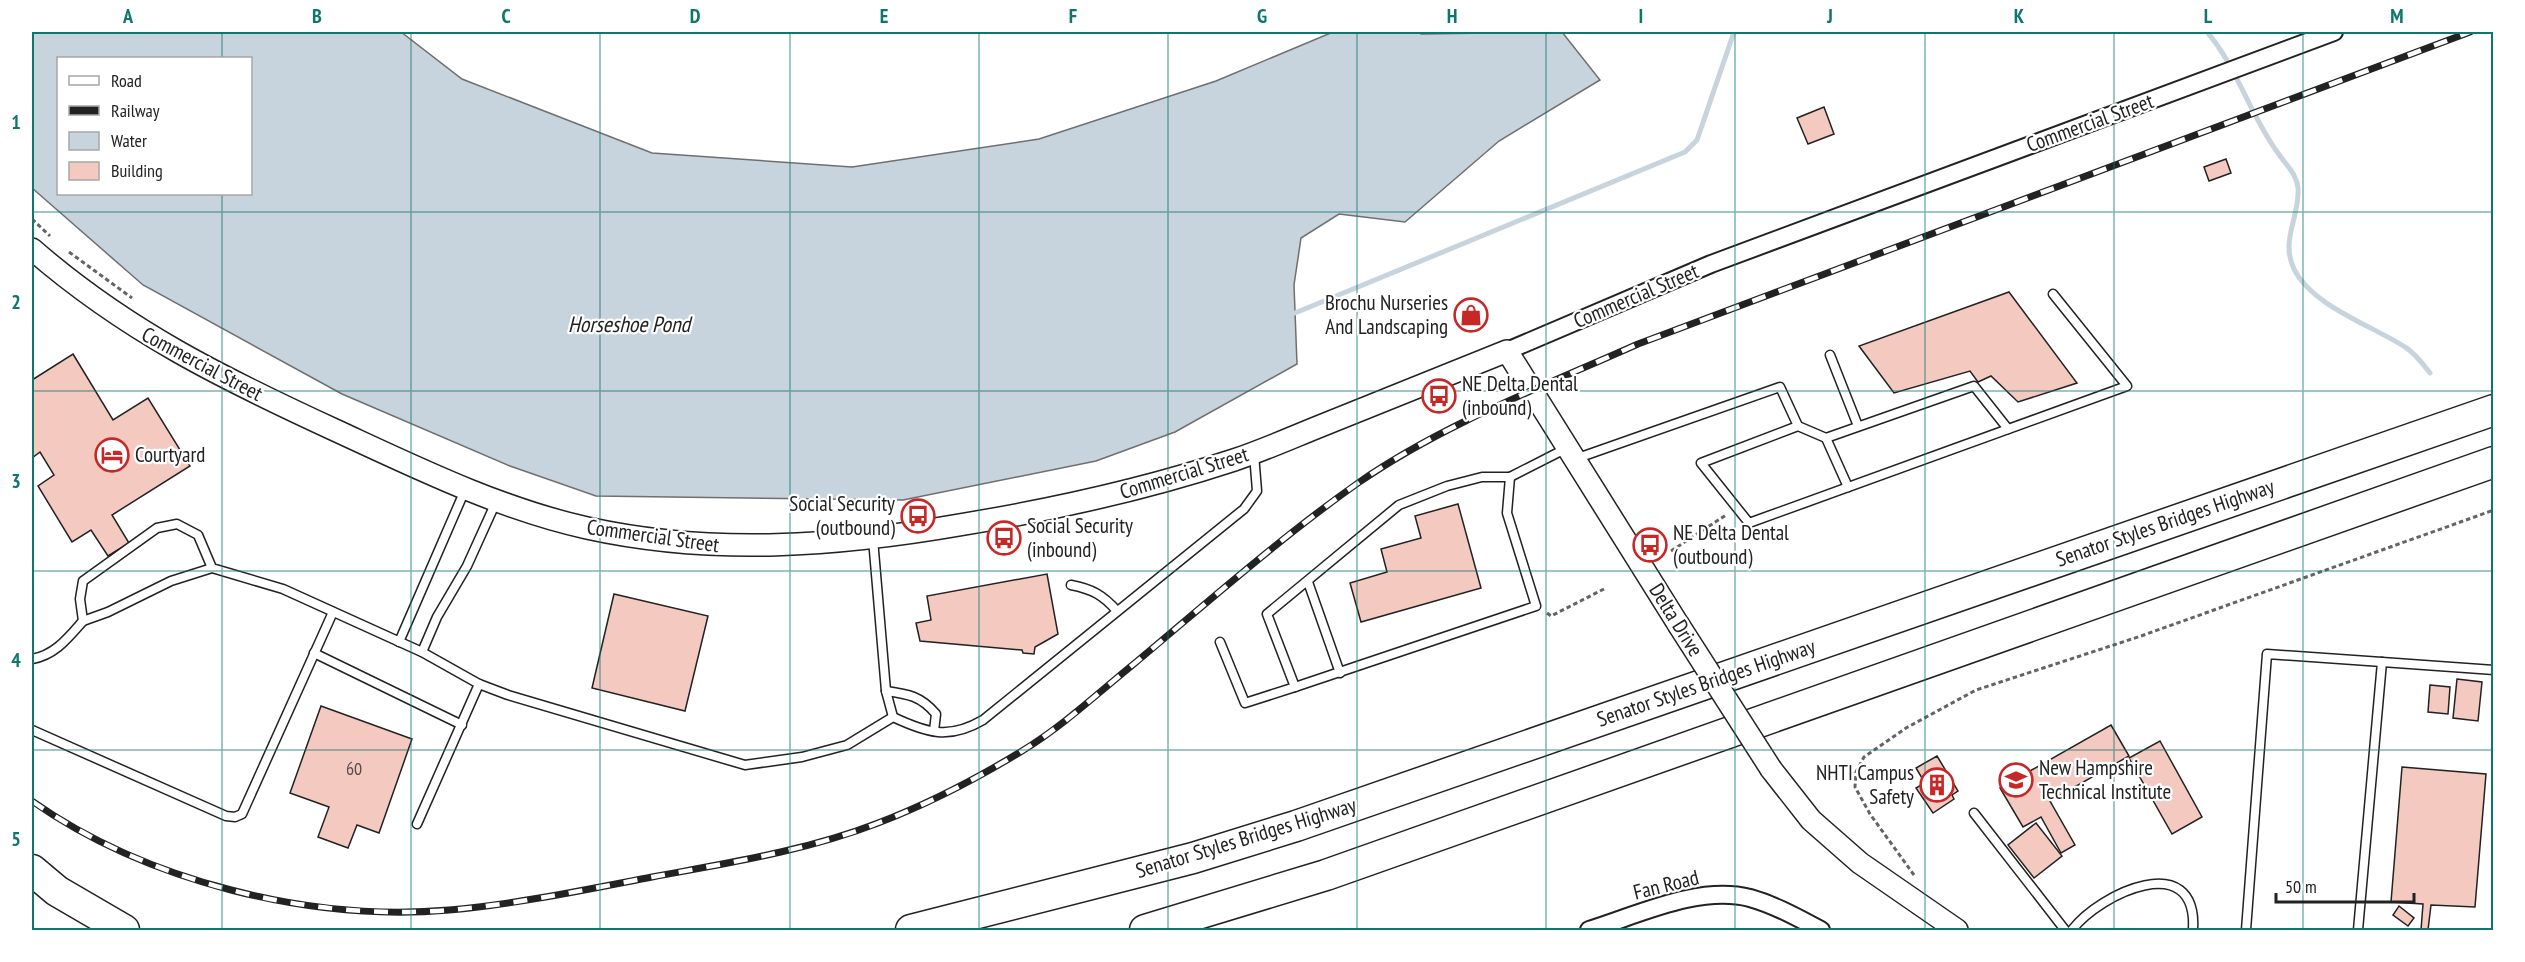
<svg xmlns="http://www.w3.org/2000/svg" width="2525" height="962" viewBox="0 0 2525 962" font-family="'PT Sans Narrow',sans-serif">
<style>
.water{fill:#c7d3dd;stroke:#6f6f6f;stroke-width:1.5;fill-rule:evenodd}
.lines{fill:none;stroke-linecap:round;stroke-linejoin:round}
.stream{stroke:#c7d3dd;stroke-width:5}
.building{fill:#f3c9c0;stroke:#222;stroke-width:1.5}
.service-casing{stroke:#222;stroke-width:11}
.minor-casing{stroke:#222;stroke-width:20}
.tertiary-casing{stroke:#222;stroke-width:24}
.motorway-casing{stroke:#222;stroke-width:33}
.path{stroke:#646464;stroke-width:3;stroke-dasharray:4.5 3;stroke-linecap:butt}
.service{stroke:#fff;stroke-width:8}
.minor{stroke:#fff;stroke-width:16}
.tertiary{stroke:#fff;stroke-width:21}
.motorway{stroke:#fff;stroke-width:30}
.rail-casing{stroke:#222;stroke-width:7}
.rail{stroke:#fff;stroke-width:4.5;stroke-dasharray:14;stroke-linecap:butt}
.tertiary-bridge-casing{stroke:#222;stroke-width:24;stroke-linecap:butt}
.tertiary-bridge{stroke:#fff;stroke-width:21}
.grid{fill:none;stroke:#0f766e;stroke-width:1.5;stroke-opacity:0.55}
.labels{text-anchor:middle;stroke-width:4.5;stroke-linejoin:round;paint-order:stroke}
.number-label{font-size:18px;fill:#564c4a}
.street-label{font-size:21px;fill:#222;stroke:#fff}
.poi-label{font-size:21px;fill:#222;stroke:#fff;text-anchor:start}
.water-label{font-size:22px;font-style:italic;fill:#222;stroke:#fff}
.neatline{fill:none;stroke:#0f766e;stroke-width:2}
.grid-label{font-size:20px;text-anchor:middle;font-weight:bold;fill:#0f766e}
</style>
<rect width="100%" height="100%" fill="#fff"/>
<path class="water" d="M32 32H401L462 79 652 153 852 167 1039 139 1216 81 1333 32H1419L1421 34 1562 32 1600 80 1499 141 1405 222 1339 214 1301 238 1294 285 1297 364 1175 432 1096 461 903 500 596 496 510 466 342 394 143 285 32 188ZM58 58H250V194H58Z"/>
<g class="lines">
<g class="stream">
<path d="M2207 32C2236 65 2251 117 2278 153 2286 165 2297 174 2298 188 2300 217 2280 240 2294 269 2312 306 2373 326 2405 347 2415 353 2423 364 2430 373"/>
<polyline points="1295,313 1685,152 1697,140 1734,32"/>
</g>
</g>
<g class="building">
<polygon points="1824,107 1834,134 1808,144 1797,118"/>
<polygon points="2226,159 2231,173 2209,181 2204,167"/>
<polygon points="2009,292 2077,383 2018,402 1991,376 1978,382 1970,371 1894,393 1859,346"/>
<polygon points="73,354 113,420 148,398 190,466 112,515 129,543 108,556 91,530 72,542 38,486 54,475 40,452 32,458 32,380"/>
<polygon points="1458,504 1481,588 1361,622 1350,583 1387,572 1381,549 1421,538 1415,516"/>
<polygon points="1047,574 1058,634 1035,647 1034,654 1023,653 1022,650 920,641 916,623 931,620 927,596"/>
<polygon points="614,594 708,616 685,711 592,688"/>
<polygon points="2457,679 2482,682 2478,721 2453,718"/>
<polygon points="2430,685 2450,687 2448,714 2428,712"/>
<polygon points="321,706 412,739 379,833 357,825 348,848 318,837 329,807 290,793"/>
<polygon points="2111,725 2129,756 2050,801 2075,845 2061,853 2041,817 2023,827 2000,788"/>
<polygon points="2160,741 2202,817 2172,834 2129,758"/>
<polygon points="1937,756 1958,791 1952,795 1954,799 1933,813 1916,788 1925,783 1916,768"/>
<polygon points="2402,767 2486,774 2475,907 2431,905 2428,930 2421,930 2423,904 2391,902"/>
<polygon points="2036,823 2062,856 2034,878 2008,845"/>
<polygon points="2399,906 2414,918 2408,926 2393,915"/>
</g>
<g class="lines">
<defs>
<g id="service">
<polyline points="1830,355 1858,426"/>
<polyline points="1798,426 1826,438 1974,386 2008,429"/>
<polyline points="1826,438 1848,487"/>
<polyline points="1575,459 1780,387 1798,426 1701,463 1749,523 2127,386 2053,294"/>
<polyline points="873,539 886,691 893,717"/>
<polyline points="1308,582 1340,673"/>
<path d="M1071 585C1092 589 1103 595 1117 611"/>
<polyline points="83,621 108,612 171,581 212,568"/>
<polyline points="399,642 465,490"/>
<polyline points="1220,642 1245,703 1295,687 1267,614 1399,505 1447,486 1482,477 1510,477 1567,448"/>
<polyline points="422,652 437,617 467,566 496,502"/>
<polyline points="314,653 462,725"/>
<path d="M32 659C55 655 68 638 83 621L80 599 83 581 157 528 177 524 198 535 212 568 283 589 422 652 479 684 508 695 745 765 802 757 847 745 893 717C927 733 949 740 983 720L1244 509 1257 491 1254 454"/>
<polyline points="2382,662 2494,670"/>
<polyline points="1295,687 1536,606 1507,513 1510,477"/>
<path d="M886 691C908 694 921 696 936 714L934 731"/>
<polyline points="32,730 226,816 235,817 242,814 333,612"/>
<polyline points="1974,813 2065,930"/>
<polyline points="417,824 479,684"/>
<path d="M2072 930C2100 893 2198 848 2193 930"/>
<polyline points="2246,930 2267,654 2382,662 2358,930"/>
</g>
<g id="minor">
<polyline points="1507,351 1711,264 2334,32"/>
<path d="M1589 930C1638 915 1698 885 1750 898 1775 905 1798 918 1821 930"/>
</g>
<g id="tertiary">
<path d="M32 249C126 331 224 379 337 431 417 468 501 509 587 528 714 556 839 546 965 524 1056 509 1146 489 1234 460 1264 450 1293 437 1323 425 1384 401 1445 376 1507 351L1678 624"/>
<polyline points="1771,769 1811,820 1860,863 1957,930"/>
</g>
<g id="motorway">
<polyline points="32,870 57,891 124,930"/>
<polyline points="911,930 1193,858 1296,826 2494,410"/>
<polyline points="1145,930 1326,875 2494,462"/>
</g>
</defs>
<use href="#service" class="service-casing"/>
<use href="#minor" class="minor-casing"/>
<use href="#tertiary" class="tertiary-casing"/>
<use href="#motorway" class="motorway-casing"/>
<g class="path">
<polyline points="32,219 50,236"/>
<polyline points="69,252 132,298"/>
<polyline points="1671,551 1726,515"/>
<polyline points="1547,613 1551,616 1604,589"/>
<polyline points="1914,875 1870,814 1855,787 1856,772 1864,757 1906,728 1976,690 2141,636 2494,510"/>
</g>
<use href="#service" class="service"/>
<use href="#minor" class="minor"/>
<use href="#tertiary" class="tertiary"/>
<use href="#motorway" class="motorway"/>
<defs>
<path id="rail" d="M32 801C146 881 310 922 449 910 517 904 584 890 652 877 727 863 806 851 878 823 928 804 976 779 1022 751 1063 726 1098 693 1135 663 1208 602 1280 538 1358 483 1443 424 1544 386 1638 344L2470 32"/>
</defs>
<use href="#rail" class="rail-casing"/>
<use href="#rail" class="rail"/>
<defs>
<polyline id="tertiary-bridge" points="1678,624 1771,769"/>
</defs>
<use href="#tertiary-bridge" class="tertiary-bridge-casing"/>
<use href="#tertiary-bridge" class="tertiary-bridge"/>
</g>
<path class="grid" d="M222 32V58M411 32V930M600 32V930M790 32V930M979 32V930M1168 32V930M1357 32V930M1546 32V930M1735 32V930M1925 32V930M2114 32V930M2303 32V930M222 194V930M32 212H2494M32 391H2494M32 571H2494M32 750H2494"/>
<defs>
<symbol id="shop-ring" viewBox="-11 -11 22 22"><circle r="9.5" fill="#fff" stroke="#c62828" stroke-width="1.5"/><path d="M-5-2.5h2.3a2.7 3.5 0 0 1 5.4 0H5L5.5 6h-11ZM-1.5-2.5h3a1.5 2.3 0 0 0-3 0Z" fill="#c62828"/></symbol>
<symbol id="bus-ring" viewBox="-11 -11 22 22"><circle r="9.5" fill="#fff" stroke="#c62828" stroke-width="1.5"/><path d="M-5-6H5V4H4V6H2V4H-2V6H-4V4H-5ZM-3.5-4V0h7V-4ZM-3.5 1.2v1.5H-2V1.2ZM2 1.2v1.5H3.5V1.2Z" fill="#c62828"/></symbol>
<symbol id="hotel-ring" viewBox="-11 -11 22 22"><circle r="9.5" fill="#fff" stroke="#c62828" stroke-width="1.5"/><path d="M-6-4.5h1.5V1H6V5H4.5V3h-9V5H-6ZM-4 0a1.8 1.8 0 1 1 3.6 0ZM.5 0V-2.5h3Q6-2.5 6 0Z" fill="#c62828"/></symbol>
<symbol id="university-ring" viewBox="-11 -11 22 22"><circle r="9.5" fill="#fff" stroke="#c62828" stroke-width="1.5"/><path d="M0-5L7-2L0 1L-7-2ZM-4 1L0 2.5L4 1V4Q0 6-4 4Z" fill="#c62828"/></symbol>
<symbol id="building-ring" viewBox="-11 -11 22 22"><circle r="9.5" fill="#fff" stroke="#c62828" stroke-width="1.5"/><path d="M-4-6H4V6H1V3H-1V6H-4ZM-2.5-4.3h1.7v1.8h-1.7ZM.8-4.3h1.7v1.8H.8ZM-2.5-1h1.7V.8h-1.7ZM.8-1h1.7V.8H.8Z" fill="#c62828"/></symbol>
</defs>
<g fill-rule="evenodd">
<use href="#shop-ring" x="1452" y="296" width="38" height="38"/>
<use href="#bus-ring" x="1420" y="377" width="38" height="38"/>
<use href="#hotel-ring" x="93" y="436" width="38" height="38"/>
<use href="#bus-ring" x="899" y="497" width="38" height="38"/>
<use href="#bus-ring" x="985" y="519" width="38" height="38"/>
<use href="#bus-ring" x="1631" y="526" width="38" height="38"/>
<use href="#university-ring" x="1997" y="761" width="38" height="38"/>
<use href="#building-ring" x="1918" y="766" width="38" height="38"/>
</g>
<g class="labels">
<g class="number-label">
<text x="354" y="775">60</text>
</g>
<g class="street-label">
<text transform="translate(2090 123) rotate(-20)" y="7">Commercial Street</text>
<text transform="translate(1636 296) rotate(-23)" y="7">Commercial Street</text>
<text transform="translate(202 364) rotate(28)" y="7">Commercial Street</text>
<text transform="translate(1184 473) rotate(-17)" y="7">Commercial Street</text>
<text transform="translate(2165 523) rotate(-19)" y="7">Senator Styles Bridges Highway</text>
<text transform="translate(653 536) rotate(8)" y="7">Commercial Street</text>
<text transform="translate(1676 620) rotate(58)" y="7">Delta Drive</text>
<text transform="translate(1706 683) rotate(-19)" y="7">Senator Styles Bridges Highway</text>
<text transform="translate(1246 838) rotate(-17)" y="7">Senator Styles Bridges Highway</text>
<text transform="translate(1666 885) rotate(-14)" y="7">Fan Road</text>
</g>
<g class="poi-label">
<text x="1448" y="310" text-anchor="end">Brochu Nurseries<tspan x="1448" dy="24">And Landscaping</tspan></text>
<text x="1462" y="391">NE Delta Dental<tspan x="1462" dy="24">(inbound)</tspan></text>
<text x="135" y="462">Courtyard</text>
<text x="895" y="511" text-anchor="end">Social Security<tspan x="895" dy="24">(outbound)</tspan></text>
<text x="1027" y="533">Social Security<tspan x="1027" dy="24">(inbound)</tspan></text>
<text x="1673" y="540">NE Delta Dental<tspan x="1673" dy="24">(outbound)</tspan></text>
<text x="2039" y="775">New Hampshire<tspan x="2039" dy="24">Technical Institute</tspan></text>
<text x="1914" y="780" text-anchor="end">NHTI Campus<tspan x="1914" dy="24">Safety</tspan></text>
</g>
<g class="water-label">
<text x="629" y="332">Horseshoe Pond</text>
</g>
</g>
<rect width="2525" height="962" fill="none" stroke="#ffffff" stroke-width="66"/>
<rect x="57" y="57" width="195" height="138" fill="#ffffff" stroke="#a7a7a7" stroke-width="1.5"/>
<rect x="69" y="76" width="30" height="9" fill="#ffffff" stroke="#a7a7a7" stroke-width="1.5"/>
<text x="111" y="87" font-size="18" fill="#222222">Road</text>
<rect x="69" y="106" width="30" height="9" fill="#222222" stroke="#a7a7a7" stroke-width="1.5"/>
<text x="111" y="117" font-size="18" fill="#222222">Railway</text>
<rect x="69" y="132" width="30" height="18" fill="#c7d3dd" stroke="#a7a7a7" stroke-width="1.5"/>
<text x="111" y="147" font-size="18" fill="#222222">Water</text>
<rect x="69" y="162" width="30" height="18" fill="#f3c9c0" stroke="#a7a7a7" stroke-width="1.5"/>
<text x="111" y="177" font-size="18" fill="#222222">Building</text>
<path d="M2276 893v9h138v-9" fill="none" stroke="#222222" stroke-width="3"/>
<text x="2285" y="893" font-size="18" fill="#222222" stroke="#ffffff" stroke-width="4.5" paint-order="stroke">50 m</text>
<rect x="33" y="33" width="2459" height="896" class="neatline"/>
<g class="grid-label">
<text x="128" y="23">A</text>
<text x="317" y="23">B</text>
<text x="506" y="23">C</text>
<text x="695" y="23">D</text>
<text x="884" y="23">E</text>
<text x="1073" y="23">F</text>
<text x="1262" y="23">G</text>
<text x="1452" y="23">H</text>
<text x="1641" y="23">I</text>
<text x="1830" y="23">J</text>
<text x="2019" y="23">K</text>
<text x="2208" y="23">L</text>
<text x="2397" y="23">M</text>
<text x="16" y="129">1</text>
<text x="16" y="309">2</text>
<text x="16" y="488">3</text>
<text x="16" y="667">4</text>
<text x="16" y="846">5</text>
</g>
</svg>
